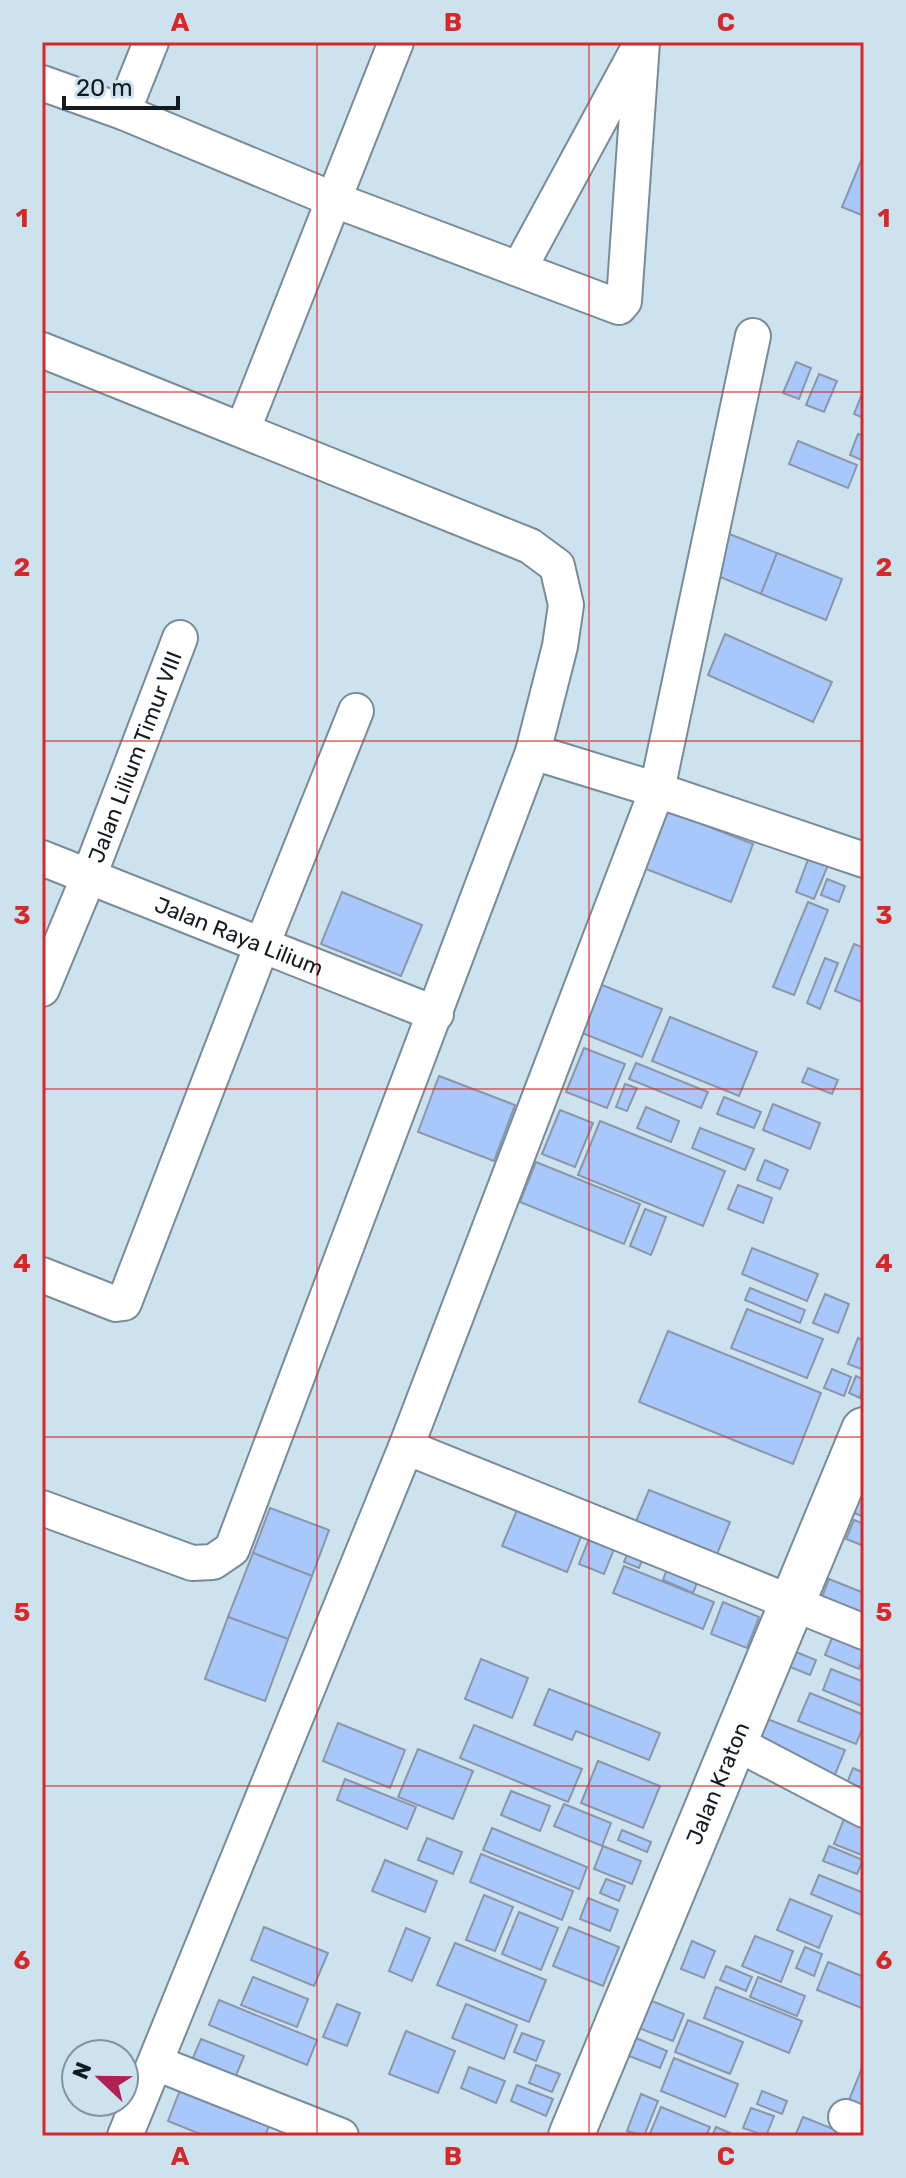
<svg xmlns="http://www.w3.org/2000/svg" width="906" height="2178" viewBox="0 0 906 2178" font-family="Rubik,sans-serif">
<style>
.building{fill:#a8c8fc;stroke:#8b96a8;stroke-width:2}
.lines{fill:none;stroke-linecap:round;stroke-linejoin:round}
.minor-casing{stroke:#788c98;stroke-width:38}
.tertiary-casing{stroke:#788c98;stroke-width:48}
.minor{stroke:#fff;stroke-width:34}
.tertiary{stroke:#fff;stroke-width:44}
.grid{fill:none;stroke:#d62828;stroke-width:2;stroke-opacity:0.55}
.labels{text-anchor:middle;stroke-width:8;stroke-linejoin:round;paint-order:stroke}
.street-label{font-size:22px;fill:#131b20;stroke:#cce2ef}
.neatline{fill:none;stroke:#d62828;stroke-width:3}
.grid-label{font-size:26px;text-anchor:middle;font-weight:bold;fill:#d62828}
</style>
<rect width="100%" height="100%" fill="#cce2ef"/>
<g class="building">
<polygon points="861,161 864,162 864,216 842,207"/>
<polygon points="796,362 811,368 799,399 783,393"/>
<polygon points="819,374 837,381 824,412 806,405"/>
<polygon points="864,389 864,418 854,414"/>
<polygon points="858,434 864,436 864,461 850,455"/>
<polygon points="798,441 857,465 848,488 789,464"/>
<polygon points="722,531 777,553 761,594 706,571"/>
<polygon points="777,553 842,579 826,620 761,594"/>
<polygon points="725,634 832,682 813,722 708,675"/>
<polygon points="656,806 753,844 731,902 633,864"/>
<polygon points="809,857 828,865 814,899 796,892"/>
<polygon points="827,879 845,886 839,902 821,895"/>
<polygon points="342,892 422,925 401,976 321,944"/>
<polygon points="808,902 828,910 794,995 773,987"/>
<polygon points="854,944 864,948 864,1003 835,991"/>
<polygon points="825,958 838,963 820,1009 807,1003"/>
<polygon points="597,983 662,1009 642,1057 577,1031"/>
<polygon points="670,1017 757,1052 739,1096 652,1061"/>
<polygon points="584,1048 625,1064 607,1108 566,1092"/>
<polygon points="636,1063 708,1092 701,1108 629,1079"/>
<polygon points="808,1068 838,1080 832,1094 802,1082"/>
<polygon points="439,1076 515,1105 494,1161 418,1132"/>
<polygon points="625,1084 637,1088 627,1111 616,1107"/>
<polygon points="724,1097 761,1112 754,1128 717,1114"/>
<polygon points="773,1104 820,1123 810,1149 763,1130"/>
<polygon points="646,1107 679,1121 671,1142 637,1128"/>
<polygon points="560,1110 593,1123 575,1167 542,1154"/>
<polygon points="600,1121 725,1171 703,1226 578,1175"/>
<polygon points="700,1128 754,1149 745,1170 692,1148"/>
<polygon points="765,1160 788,1170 780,1189 757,1180"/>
<polygon points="536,1162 640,1204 624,1244 520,1202"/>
<polygon points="738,1185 772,1198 763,1223 728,1209"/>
<polygon points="645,1209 666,1217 651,1255 630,1246"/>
<polygon points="752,1248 818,1274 807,1301 742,1274"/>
<polygon points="750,1288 805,1310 800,1323 745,1300"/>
<polygon points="825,1294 849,1304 838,1333 813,1323"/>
<polygon points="747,1309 823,1339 807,1378 731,1348"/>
<polygon points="668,1331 821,1393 793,1464 639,1402"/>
<polygon points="858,1338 864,1341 864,1361 861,1369 848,1364"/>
<polygon points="832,1369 851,1377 844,1396 824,1388"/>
<polygon points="856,1376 864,1380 860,1398 849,1393"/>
<polygon points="864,1485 864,1517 847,1510"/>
<polygon points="649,1490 730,1522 715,1559 634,1526"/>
<polygon points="520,1503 584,1529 567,1572 502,1546"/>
<polygon points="270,1508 329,1530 312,1576 253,1553"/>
<polygon points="854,1520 864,1524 864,1546 846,1539"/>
<polygon points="593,1529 618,1539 604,1574 579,1564"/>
<polygon points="631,1545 646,1550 639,1568 624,1562"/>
<polygon points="253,1553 312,1576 288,1639 228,1617"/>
<polygon points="670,1561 701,1573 693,1593 663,1580"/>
<polygon points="624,1566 714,1602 703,1629 613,1593"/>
<polygon points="829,1579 864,1593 864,1624 819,1605"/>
<polygon points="723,1602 759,1617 747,1648 711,1634"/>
<polygon points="228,1617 288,1639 265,1701 205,1679"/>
<polygon points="834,1633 864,1645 864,1655 859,1669 825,1655"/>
<polygon points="796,1652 816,1660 810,1675 790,1667"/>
<polygon points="481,1659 528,1678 512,1718 465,1699"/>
<polygon points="831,1669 864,1682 864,1707 823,1690"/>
<polygon points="549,1689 660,1733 649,1760 576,1731 572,1740 534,1725"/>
<polygon points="810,1693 864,1715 864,1725 856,1744 798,1721"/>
<polygon points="765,1718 845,1750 834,1777 756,1740"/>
<polygon points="338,1723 405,1750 390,1788 323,1761"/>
<polygon points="474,1725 582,1769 568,1802 460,1758"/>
<polygon points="418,1749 473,1771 453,1819 398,1797"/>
<polygon points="598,1761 660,1786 643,1828 581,1803"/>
<polygon points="853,1768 864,1773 864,1804 842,1796"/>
<polygon points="345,1779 416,1807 407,1829 337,1800"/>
<polygon points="511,1791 550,1806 540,1831 501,1815"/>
<polygon points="564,1804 611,1823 602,1846 554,1826"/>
<polygon points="844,1819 864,1827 864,1856 834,1844"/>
<polygon points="492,1828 587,1867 579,1889 483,1850"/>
<polygon points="622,1830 651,1842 647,1852 618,1840"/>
<polygon points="427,1838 462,1852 453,1874 418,1860"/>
<polygon points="603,1846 641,1861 632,1884 594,1869"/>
<polygon points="829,1846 863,1860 857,1874 823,1861"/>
<polygon points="481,1854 573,1891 562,1920 470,1882"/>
<polygon points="385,1860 437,1881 425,1912 372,1891"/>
<polygon points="819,1875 864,1893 864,1916 811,1894"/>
<polygon points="606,1879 625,1886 619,1901 600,1893"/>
<polygon points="484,1895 513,1907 495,1951 466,1940"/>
<polygon points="588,1898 618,1910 610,1931 580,1919"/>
<polygon points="790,1899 832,1916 819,1948 777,1930"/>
<polygon points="519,1912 558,1928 541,1970 502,1954"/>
<polygon points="264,1927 328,1953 314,1986 251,1960"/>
<polygon points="569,1927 619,1947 603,1986 553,1966"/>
<polygon points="406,1928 430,1938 412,1981 389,1971"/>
<polygon points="755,1936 793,1951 781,1982 742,1966"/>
<polygon points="692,1941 715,1951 704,1978 681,1969"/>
<polygon points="455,1943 546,1980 529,2022 437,1985"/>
<polygon points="805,1947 822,1954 814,1976 796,1968"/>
<polygon points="828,1962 864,1977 864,2009 817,1990"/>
<polygon points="726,1966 752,1977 746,1991 720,1980"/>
<polygon points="253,1977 308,1999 297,2027 241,2005"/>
<polygon points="758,1977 805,1996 797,2016 750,1997"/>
<polygon points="716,1987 802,2021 789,2053 704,2018"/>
<polygon points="647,1999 684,2014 673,2041 636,2027"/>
<polygon points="219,2000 317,2040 307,2065 209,2025"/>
<polygon points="337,2004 360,2013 347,2046 323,2037"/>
<polygon points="466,2004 517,2025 504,2059 452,2038"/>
<polygon points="688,2020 743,2042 730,2074 675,2052"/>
<polygon points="406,2031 455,2051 438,2093 389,2074"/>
<polygon points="522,2033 544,2041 536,2061 514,2052"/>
<polygon points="636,2038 667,2051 660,2068 629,2056"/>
<polygon points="201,2039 244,2056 235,2078 192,2060"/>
<polygon points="674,2058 738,2084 725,2117 661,2091"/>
<polygon points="864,2063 864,2117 845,2110"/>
<polygon points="536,2065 560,2074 552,2092 529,2083"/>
<polygon points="469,2067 505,2081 496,2103 461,2088"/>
<polygon points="184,2080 273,2116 265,2136 205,2136 168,2121"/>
<polygon points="517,2085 553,2099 546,2116 511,2101"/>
<polygon points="762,2091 787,2101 782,2114 757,2104"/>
<polygon points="641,2094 658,2101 644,2136 627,2131"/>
<polygon points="661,2107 710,2127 706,2136 649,2136"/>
<polygon points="751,2108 774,2116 766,2136 743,2128"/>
<polygon points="803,2117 841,2132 840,2136 795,2136"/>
<polygon points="716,2127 737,2136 712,2136"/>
</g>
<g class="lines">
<defs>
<g id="minor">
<polyline points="42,83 123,112 332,199 619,307 624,301 642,42"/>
<polyline points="123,112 151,42"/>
<polyline points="520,267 636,53"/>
<polyline points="42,350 530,546 557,566 566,605 560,646 533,752 232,1549 213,1562 192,1563 42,1508"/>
<polyline points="243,429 396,42"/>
<polyline points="533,752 657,790 864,860"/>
<path id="s1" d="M42 858 436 1014"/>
<path id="s2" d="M42 989 89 876 180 638"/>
<polyline points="42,1275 116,1304 124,1303 262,945 356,711"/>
<polyline points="406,1447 864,1632"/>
<polyline points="734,1742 864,1810"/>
<polyline points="156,2063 341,2136"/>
<polyline points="846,2117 864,2125"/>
<polyline points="125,2136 406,1447 657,790 753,336"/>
</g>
<g id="tertiary">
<path id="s3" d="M571 2136 864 1430"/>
</g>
</defs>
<use href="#minor" class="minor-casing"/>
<use href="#tertiary" class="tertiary-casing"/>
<use href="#minor" class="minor"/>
<use href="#tertiary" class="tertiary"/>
</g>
<path class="grid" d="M317 42V2136M589 42V2136M42 392H864M42 741H864M42 1089H864M42 1437H864M42 1786H864"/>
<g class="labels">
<g class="street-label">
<text dy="8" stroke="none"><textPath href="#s2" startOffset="250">Jalan Lilium Timur VIII</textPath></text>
<text dy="8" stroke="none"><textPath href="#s1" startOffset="212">Jalan Raya Lilium</textPath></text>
<text dy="8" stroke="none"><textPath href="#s3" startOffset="382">Jalan Kraton</textPath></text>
</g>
</g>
<rect width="906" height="2178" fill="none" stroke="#cce2ef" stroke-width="88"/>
<g transform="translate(100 2078) rotate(292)"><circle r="38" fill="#cce2ef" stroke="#82929c" stroke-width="2"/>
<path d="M0-6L14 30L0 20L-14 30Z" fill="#b02053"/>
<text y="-12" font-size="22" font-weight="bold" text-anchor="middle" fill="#131b20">N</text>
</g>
<path d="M64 96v12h114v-12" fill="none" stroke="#131b20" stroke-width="4"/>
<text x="76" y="96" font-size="24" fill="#131b20" stroke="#cce2ef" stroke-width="6" paint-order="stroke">20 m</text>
<rect x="44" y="44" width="818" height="2090" class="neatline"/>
<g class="grid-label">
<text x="180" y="31">A</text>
<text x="453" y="31">B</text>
<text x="726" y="31">C</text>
<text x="22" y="227">1</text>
<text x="884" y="227">1</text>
<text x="22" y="576">2</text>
<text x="884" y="576">2</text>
<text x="22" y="924">3</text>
<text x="884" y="924">3</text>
<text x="22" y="1272">4</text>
<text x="884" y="1272">4</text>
<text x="22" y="1621">5</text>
<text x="884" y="1621">5</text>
<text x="22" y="1969">6</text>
<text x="884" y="1969">6</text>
<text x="180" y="2165">A</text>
<text x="453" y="2165">B</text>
<text x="726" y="2165">C</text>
</g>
</svg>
